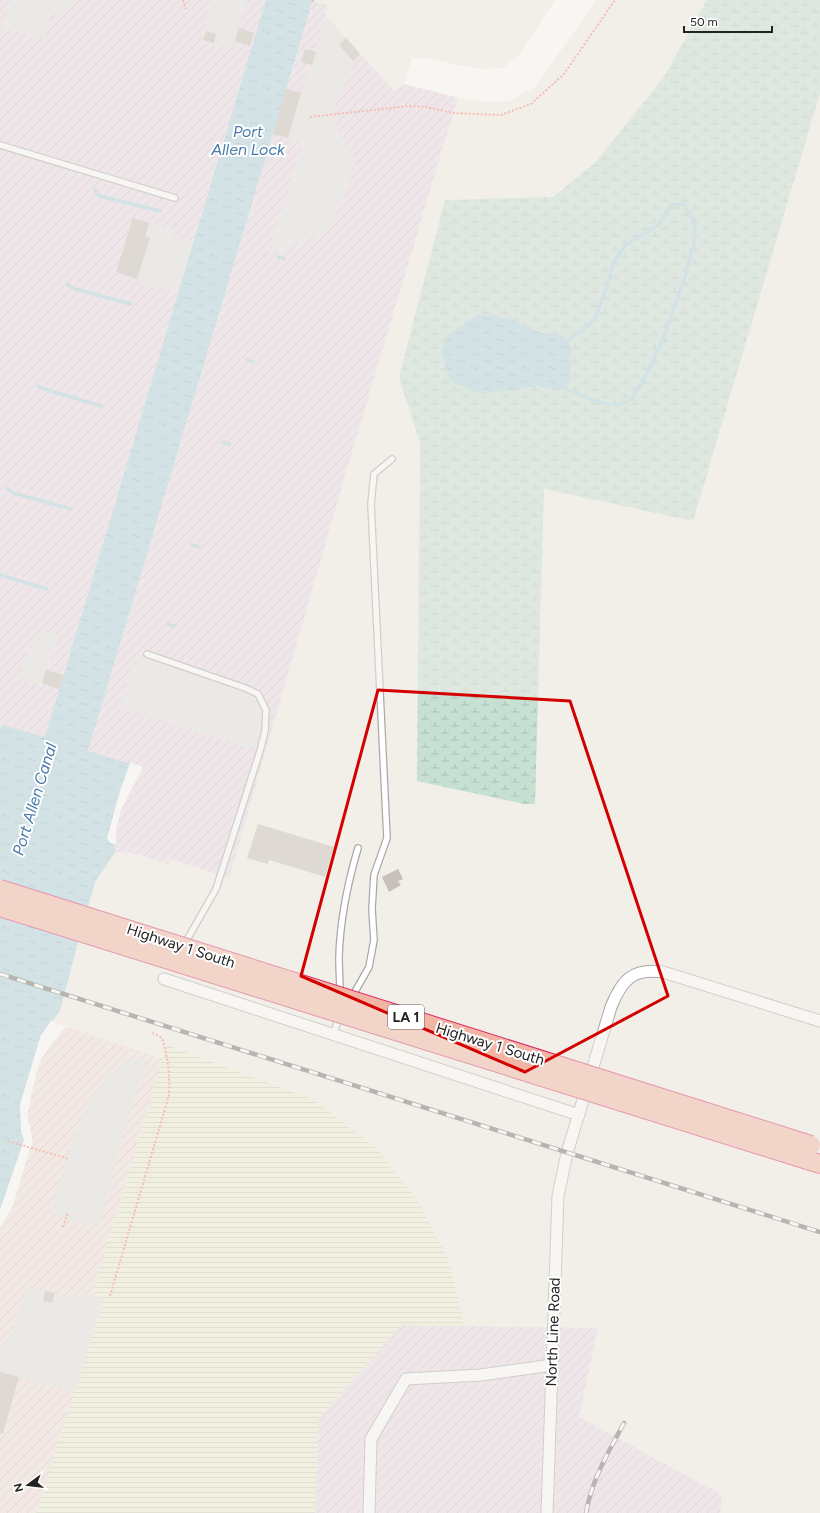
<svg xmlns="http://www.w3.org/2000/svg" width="820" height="1513" viewBox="0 0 820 1513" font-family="Figtree,sans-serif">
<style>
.industrial{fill:url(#industrial-furrows)}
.military{fill:url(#military-furrows)}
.farmland{fill:url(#farmland-rules)}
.wetland{fill:url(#wetland-marsh)}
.parking{fill:#e2e2e2}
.water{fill:url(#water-ripples)}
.pier{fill:#fff}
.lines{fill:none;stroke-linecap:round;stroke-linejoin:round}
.stream{stroke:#aad3df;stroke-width:3.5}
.building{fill:#c7bfb8}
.service-casing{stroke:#a9a9a9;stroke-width:8}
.minor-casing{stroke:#a9a9a9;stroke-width:13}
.trunk-casing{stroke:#dc2a67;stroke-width:20}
.path{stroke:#fa8072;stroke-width:2;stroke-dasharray:2 2;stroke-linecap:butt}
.service{stroke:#fff;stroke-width:5.5}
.minor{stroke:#fff;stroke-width:11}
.trunk{stroke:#f2b4a3;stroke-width:18}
.rail-casing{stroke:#707070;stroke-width:4.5}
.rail{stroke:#fff;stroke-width:3;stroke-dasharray:9;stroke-linecap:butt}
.trunk-bridge-casing{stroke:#dc2a67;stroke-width:20;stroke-linecap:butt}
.trunk-bridge{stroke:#f2b4a3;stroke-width:18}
.marked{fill:none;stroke:#d40000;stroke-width:3;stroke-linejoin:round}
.labels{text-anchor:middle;stroke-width:4;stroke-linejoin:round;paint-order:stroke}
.shield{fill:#fff;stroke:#646464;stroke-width:1}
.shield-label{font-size:14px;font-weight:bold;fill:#222}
.street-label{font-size:15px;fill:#222;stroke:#fff}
.water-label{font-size:16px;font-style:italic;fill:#4a7aab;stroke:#fff}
</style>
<defs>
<pattern id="industrial-furrows" width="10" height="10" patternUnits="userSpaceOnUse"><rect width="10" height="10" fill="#ebdbe8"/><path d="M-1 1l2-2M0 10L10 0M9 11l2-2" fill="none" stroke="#c9bcc7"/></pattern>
<pattern id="military-furrows" width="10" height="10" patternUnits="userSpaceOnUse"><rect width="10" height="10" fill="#f3e3dd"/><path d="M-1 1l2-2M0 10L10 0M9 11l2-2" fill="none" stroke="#d0c2bd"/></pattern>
<pattern id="farmland-rules" width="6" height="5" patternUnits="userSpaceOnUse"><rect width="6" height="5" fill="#eef0d5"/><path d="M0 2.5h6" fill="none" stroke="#ccceb7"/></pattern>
<pattern id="wetland-marsh" width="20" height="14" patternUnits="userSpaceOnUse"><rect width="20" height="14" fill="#c6e0d4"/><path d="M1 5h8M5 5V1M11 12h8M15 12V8" fill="none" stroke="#aac0b6"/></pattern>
<pattern id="water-ripples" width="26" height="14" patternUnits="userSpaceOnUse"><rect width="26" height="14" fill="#aad3df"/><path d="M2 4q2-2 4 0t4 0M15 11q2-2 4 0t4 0" fill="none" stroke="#92b5bf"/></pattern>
</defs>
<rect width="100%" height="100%" fill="#f2efe9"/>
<g class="industrial">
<polygon points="0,0 266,0 45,737 0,729"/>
<polygon points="313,2 328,5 325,15 394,91 404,84 458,97 360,425 229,878 170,859 168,864 128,852 124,853 116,851 111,840 136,765 88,751"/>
<polygon points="402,1325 598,1328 579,1417 722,1495 720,1513 315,1513 319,1418"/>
</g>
<polygon class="military" points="51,1021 163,1059 92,1294 104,1299 36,1513 0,1513 0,1210 20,1105"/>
<polygon class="farmland" points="167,1045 314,1100 376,1148 417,1200 449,1261 458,1296 464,1326 402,1325 319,1418 315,1513 36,1513 104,1299 92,1295"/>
<polygon class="wetland" points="707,0 820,0 820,93 693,521 544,489 535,804 524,804 417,781 420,443 399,377 445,200 553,197 595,163 664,77"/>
<g class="parking">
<polygon points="10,0 75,0 74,4 50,17 44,39 3,28"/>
<polygon points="220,0 247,0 233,47 217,43 216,47 202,43 211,2"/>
<polygon points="325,15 360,54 349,73 335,106 332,121 356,163 330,228 267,257 303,143 288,138 309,67 311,68 312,65 316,52 314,51"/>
<polygon points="149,223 172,229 174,238 193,243 178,293 149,286 137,279 150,238 145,236"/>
<polygon points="43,630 58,635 42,685 19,679 28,650 33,639"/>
<polygon points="145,653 257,694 266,710 260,751 120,708 134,657 142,659"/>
<polygon points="138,1057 147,1059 120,1144 99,1228 50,1213 61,1177 88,1099 112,1071"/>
<polygon points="26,1287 71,1297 92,1295 104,1299 74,1393 0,1372 0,1344 11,1335"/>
</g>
<g class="water">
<polygon points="266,0 313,0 88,751 136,765 111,840 116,851 95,882 79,939 60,1011 41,1035 20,1105 24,1141 0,1210 0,729 2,725 45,737"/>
<polygon points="478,315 493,316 512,320 541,333 563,336 571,347 570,384 560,390 537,386 480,394 450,381 441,350 449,334"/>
</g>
<g class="pier">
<polygon points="555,0 596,0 536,86 509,101 485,102 460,98 404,84 412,58 429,58 457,65 482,69 503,68 518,56"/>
<polygon points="130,763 143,767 121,810 116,830 116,844 110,843 107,838 120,791"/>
<polygon points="51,1021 66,1026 48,1049 40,1061 35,1078 27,1116 31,1131 32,1142 12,1208 0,1227 0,1210 24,1140 21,1131 20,1105 41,1035"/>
</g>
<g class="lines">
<g class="stream">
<polyline points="95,189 99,196 160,211"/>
<polyline points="278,257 284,259"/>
<polyline points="67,284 72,288 131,304"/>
<polyline points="247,360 253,362"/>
<polyline points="38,386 44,389 101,406"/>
<polyline points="564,388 584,397 606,404 620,405 632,399 648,372 666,331 684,280 694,242 695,229 692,217 683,204 671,205 658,225 625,246 614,261 608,283 595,319 585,328 567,341"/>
<polyline points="223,442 229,444"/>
<polyline points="7,488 13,493 71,509"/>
<polyline points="192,545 199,547"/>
<polyline points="0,575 47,589"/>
<polyline points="168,624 174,626"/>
</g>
</g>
<g class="building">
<polygon points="239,28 254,33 250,46 235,41"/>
<polygon points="206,31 216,34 214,43 203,40"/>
<polygon points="346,38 360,54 353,61 339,45"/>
<polygon points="305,49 316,52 312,65 301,62"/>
<polygon points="286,89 301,93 288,138 273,134"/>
<polygon points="133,218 149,223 145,236 150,238 137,279 116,272"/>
<polygon points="46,670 64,675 59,689 42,683"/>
<polygon points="258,824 334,847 325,877 269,860 268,864 247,858"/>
<polygon points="398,869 403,879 398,881 401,885 389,892 382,877"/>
<polygon points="45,1291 55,1293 52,1303 43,1301"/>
<polygon points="0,1372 19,1377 3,1434 0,1433"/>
</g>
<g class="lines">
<defs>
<g id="service">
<polyline points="0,145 175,198"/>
<polyline points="147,654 245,688 258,694 266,710 265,731 260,751 216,889 184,945"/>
<path d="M340 994C340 982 339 969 339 957 340 922 348 882 358 848"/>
<polyline points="352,997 369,967 374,940 372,909 374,875 387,838 371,504 374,474 392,459"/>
<polyline points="333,1034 340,1016"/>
</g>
<g id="minor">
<polyline points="164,979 579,1115"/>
<polyline points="369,1513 371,1439 406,1379 481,1375 552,1365"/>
<path d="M547 1513 558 1196 567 1153 611 1007C622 980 632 968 663 972L820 1021"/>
</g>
<polyline id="trunk" points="807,1160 820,1164"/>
</defs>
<use href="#service" class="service-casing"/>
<use href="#minor" class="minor-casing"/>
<use href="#trunk" class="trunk-casing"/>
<g class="path">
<polyline points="183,0 186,9"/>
<polyline points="313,2 313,0"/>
<polyline points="310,117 409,106 426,107 453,113 501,115 531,104 564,74 615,0"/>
<polyline points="8,1141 69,1159"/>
<polyline points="63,1227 68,1212"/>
<path d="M110 1296 169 1095C170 1075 168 1058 162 1038L151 1032"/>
</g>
<use href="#service" class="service"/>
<use href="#minor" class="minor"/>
<use href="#trunk" class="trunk"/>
<defs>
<g id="rail">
<polyline points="0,974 820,1232"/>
<path d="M586 1513C592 1479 608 1453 624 1423"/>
</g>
</defs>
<use href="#rail" class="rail-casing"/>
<use href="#rail" class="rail"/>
<defs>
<g id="trunk-bridge">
<polyline points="0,889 811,1145"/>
<polyline points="0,907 807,1160"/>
</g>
</defs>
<use href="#trunk-bridge" class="trunk-bridge-casing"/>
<use href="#trunk-bridge" class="trunk-bridge"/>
</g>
<path d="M0 0H820V1513H0ZM378 690 570 701 668 996 525 1072 301 976Z" fill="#f2efe9" fill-opacity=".55" fill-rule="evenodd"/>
<path class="marked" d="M378 690 570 701 668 996 525 1072 301 976Z"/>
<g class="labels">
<rect class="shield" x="388" y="1005" width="36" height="24" rx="3"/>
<g class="shield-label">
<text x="406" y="1022">LA 1</text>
</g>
<g class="street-label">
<text transform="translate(181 946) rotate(18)" y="5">Highway 1 South</text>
<text transform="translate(490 1044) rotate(17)" y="5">Highway 1 South</text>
<text transform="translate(553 1332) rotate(-88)" y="5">North Line Road</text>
</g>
<g class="water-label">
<text x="248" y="137">Port<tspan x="248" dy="18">Allen Lock</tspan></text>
<text transform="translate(34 799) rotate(-73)" y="6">Port Allen Canal</text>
</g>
</g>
<g transform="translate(28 1485) rotate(255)" stroke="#ffffff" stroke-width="3" paint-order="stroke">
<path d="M0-3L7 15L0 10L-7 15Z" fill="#222222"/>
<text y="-6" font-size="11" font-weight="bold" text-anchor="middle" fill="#222222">N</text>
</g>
<path d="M684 26v6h88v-6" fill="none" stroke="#222222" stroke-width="2"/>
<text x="690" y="26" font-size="12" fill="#222222" stroke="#ffffff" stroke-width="3" paint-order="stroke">50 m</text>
</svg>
